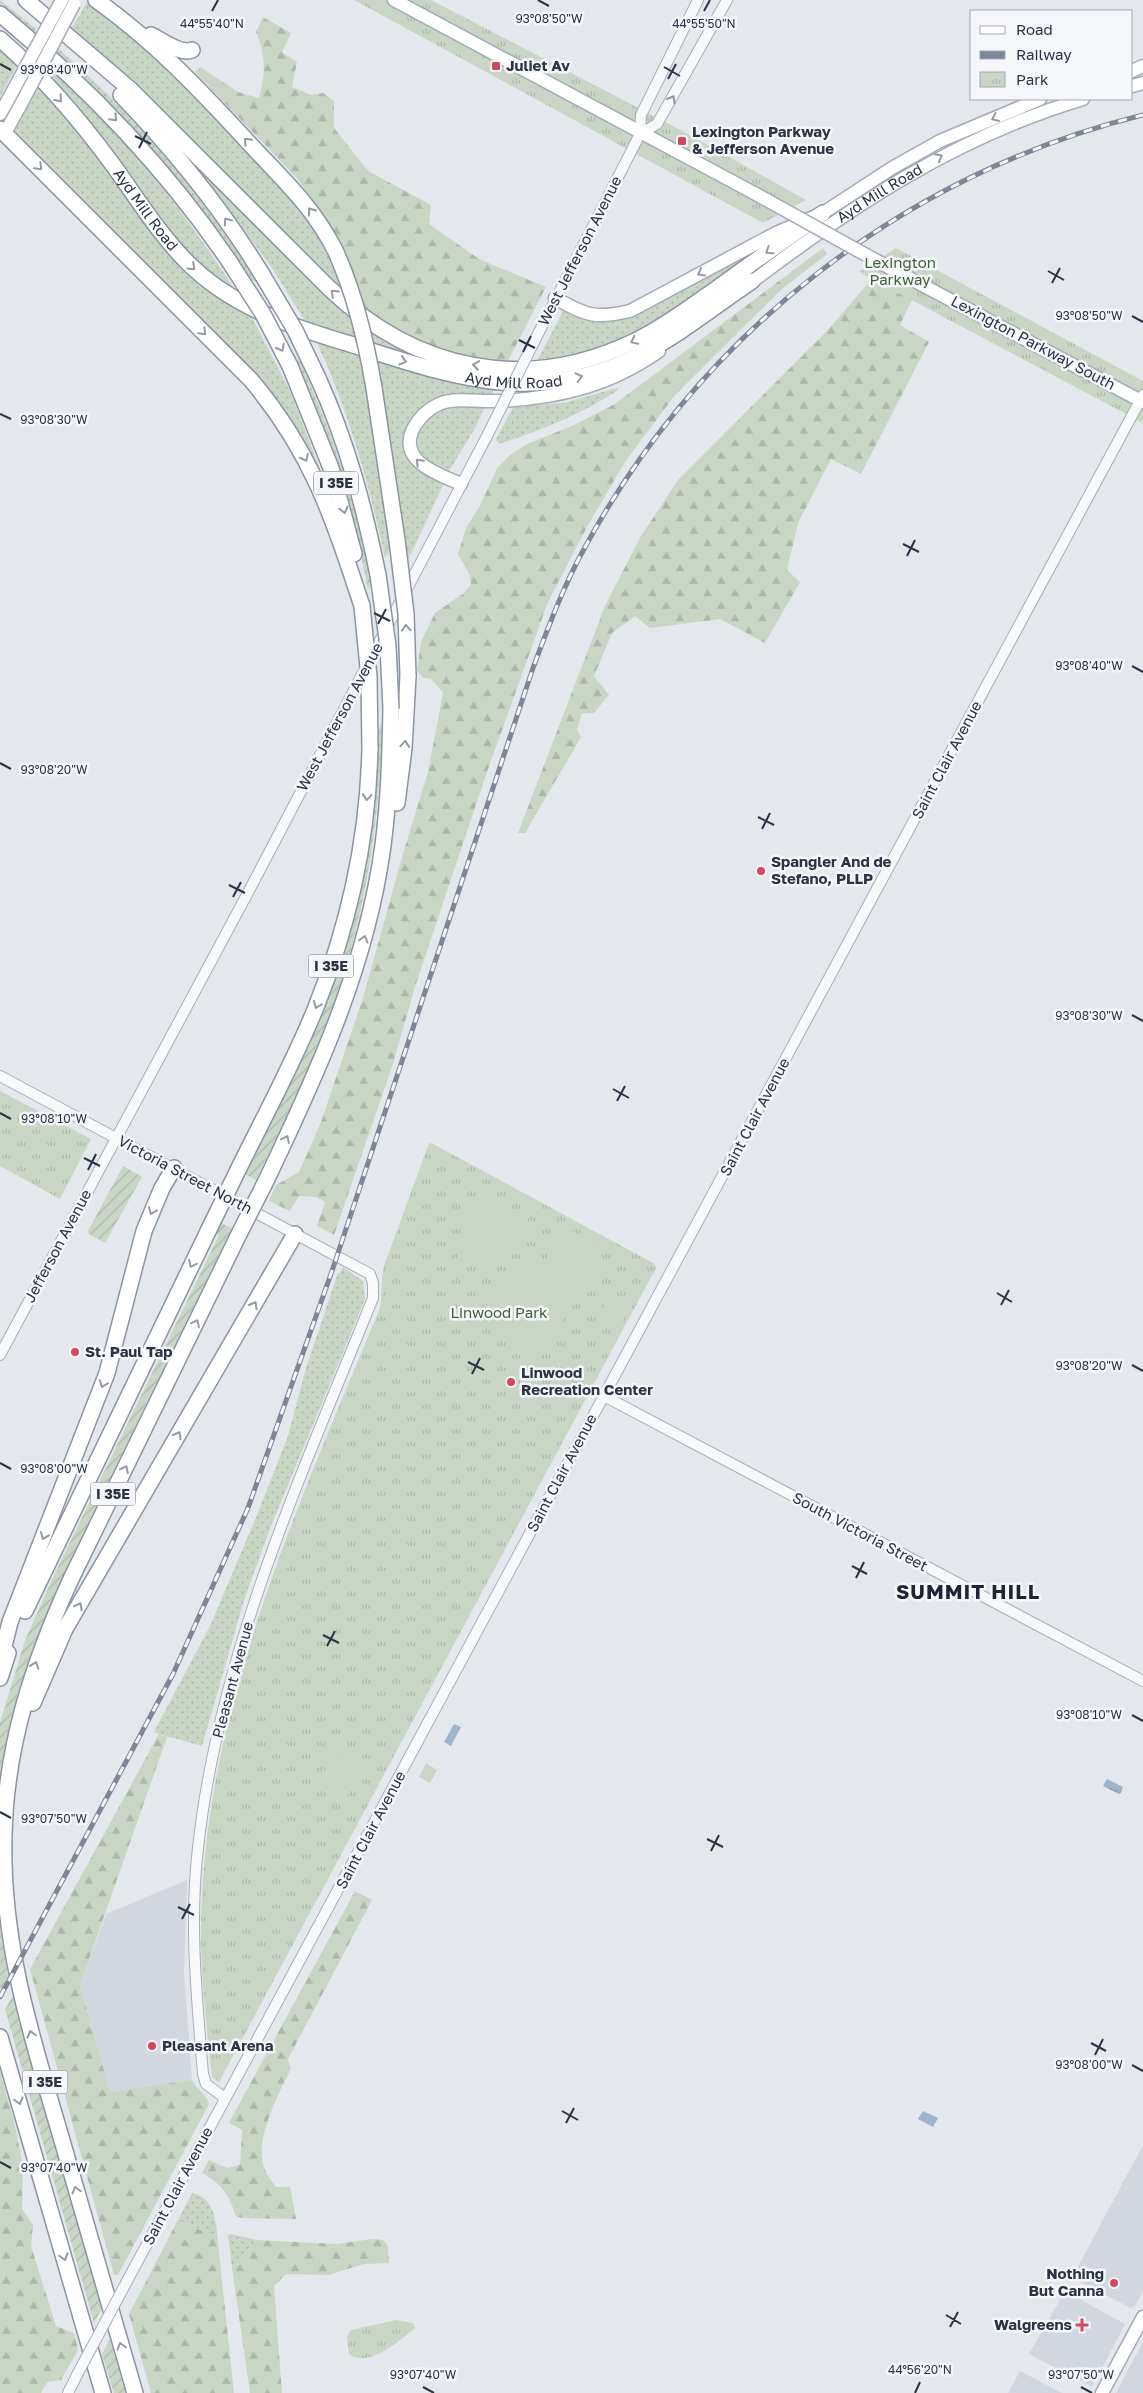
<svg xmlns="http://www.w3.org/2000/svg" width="1143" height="2393" viewBox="0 0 1143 2393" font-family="'Golos Text',sans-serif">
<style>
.built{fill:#d2d6de}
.grass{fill:url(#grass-dots)}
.forest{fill:url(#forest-firs)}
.park{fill:url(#park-tufts)}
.garden{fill:url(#garden-furrows)}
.pitch{fill:#c9d6c5}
.water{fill:url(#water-ripples)}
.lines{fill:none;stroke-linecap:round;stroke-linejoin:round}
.minor-casing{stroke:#a9aeb7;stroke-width:12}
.major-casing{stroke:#a3abb8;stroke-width:15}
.highway-casing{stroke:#8b94a3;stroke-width:18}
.minor{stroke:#f7f8fa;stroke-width:10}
.major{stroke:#fff;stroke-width:12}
.highway{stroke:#fff;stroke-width:15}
.rail-casing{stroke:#7d8696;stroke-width:5}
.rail{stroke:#f4f6f9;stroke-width:3;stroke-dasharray:9;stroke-linecap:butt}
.minor-bridge-casing{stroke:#a9aeb7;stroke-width:12;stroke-linecap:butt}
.major-bridge-casing{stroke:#a3abb8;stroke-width:15;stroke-linecap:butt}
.highway-bridge-casing{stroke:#8b94a3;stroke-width:18;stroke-linecap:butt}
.minor-bridge{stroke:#f7f8fa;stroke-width:10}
.major-bridge{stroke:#fff;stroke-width:12}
.highway-bridge{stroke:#fff;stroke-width:15}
.oneway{stroke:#959aa2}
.oneway2{stroke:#9196a0}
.ticks{fill:none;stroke:#2b3445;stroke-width:2}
.poi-dot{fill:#d1495b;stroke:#f4f6f9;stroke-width:2}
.labels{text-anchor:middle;stroke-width:5;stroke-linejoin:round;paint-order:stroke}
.shield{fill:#f4f6f9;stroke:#676e7b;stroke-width:1}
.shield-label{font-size:14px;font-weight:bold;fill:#2b3445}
.poi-label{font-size:15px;font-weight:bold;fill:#2b3445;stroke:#f4f6f9;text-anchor:start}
.street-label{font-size:15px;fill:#2b3445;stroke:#f4f6f9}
.park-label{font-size:15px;fill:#3f6138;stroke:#f4f6f9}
.district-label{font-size:20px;font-weight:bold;letter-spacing:1px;fill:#1d2536;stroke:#f4f6f9}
.ticks-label{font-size:12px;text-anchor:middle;fill:#2b3445;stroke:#f4f6f9;stroke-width:5;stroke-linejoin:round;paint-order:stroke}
</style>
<defs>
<pattern id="grass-dots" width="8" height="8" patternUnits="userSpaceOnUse" patternTransform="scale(1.25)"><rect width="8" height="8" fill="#c9d6c5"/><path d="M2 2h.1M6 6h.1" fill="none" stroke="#adb8ab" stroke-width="1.8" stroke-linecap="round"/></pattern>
<pattern id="forest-firs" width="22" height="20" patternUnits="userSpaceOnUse" patternTransform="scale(1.25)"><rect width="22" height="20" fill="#c9d6c5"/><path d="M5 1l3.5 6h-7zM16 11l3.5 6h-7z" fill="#adb8ab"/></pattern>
<pattern id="park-tufts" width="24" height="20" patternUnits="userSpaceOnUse" patternTransform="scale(1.25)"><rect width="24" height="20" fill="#c9d6c5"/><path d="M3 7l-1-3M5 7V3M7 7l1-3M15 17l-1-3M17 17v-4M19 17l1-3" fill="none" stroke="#adb8ab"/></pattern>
<pattern id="garden-furrows" width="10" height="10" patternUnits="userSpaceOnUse" patternTransform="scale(1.25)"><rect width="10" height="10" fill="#c9d6c5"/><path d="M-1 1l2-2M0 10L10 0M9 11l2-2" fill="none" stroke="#adb8ab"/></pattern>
<pattern id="water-ripples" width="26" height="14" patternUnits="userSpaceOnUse" patternTransform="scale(1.25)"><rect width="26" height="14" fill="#9fb4cc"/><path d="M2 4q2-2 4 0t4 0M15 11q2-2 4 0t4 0" fill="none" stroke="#8293a7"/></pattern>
</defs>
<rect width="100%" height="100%" fill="#e4e7ec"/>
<g class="built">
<polygon points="187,1880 184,1973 192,2080 110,2092 80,1985 106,1914"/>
<polygon points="1143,2145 1143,2291 1135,2306 1131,2308 1072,2278"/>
<polygon points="1065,2291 1125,2324 1092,2387 1029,2354"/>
<polygon points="1143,2342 1143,2393 1116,2393"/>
<polygon points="1020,2371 1062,2393 1008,2393"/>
</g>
<g class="grass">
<polygon points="88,1 177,74 301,210 325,246 348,303 70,31"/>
<polygon points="0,47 18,63 0,97"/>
<path d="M49 69C127 135 188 217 243 302L208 277 43 78Z"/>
<polygon points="39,86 74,124 152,229 249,312 291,393 320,470 319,471 293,424 266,389 14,133"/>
<polygon points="194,163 351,313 359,345 310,329 270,265"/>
<polygon points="771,240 772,241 666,318 612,348 535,365 563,311 593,321 627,319"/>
<polygon points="369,327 498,381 374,349"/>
<path d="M315 339 360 352 393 544 385 558C369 483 348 408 315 339Z"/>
<path d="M375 357 495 387 489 399 456 398 404 436C400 465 422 473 445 481L408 560 405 558Z"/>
<path d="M617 388 618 390C581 415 541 430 499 444L496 439 514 406 563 403Z"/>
<path d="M485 407 475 428 449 471 429 466 414 448C416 441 416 430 420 425 436 405 463 408 485 407Z"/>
<polygon points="343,1267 363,1281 365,1299 271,1526 245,1597 202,1746 159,1734 154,1732 211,1624 257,1515 288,1436 306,1368 338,1273 340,1274"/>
<path d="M192 2193C212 2197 216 2217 217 2234L209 2235 179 2218Z"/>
<polygon points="231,2234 256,2240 232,2268 228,2235"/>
</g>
<g class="forest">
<path d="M263 17 291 33 282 52 297 62 292 87 311 95 323 93 334 101V128L368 171 431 205 429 224 479 259 546 287 506 365 459 357 402 335 367 313 354 275 335 234 317 206 296 177 195 72 200 67 238 92 259 98C266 74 266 55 256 32Z"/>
<polygon points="823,248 827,254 782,289 675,395 625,462 587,527 548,602 487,772 415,987 392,1067 334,1235 317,1226 325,1202 315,1197 299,1196 290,1211 269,1201 276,1185 299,1172 321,1122 363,998 402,857 428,772 443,693 431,679 422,677 417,670 421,642 435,613 464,593 471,584 469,574 458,554 466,528 481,504 497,468 510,455 527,444 574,425 615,404"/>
<polygon points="872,279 912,300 900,325 929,342 861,474 831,459 798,523 787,570 800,582 765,643 720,619 650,628 635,616 612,633 594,676 609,695 594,713 582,713 577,730 581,737 525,833 518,833 605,606 641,536 678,480 827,331"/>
<path d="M159 1734 167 1737 80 1985 110 2092 192 2080C196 2089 207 2095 209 2104L118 2275H114L30 1969Z"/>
<path d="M355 1891 372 1900 288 2059 291 2069C279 2092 254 2141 264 2167 266 2174 272 2181 276 2187H290L296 2219 241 2218 236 2216C229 2195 222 2184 202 2173L209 2160 227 2168 240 2165 242 2130 229 2123Z"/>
<polygon points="0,2071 15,2126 23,2166 22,2209 33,2225 31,2246 56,2326 74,2333 78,2350 61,2380 47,2382 41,2393 0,2393"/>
<polygon points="179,2218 209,2235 217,2234 234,2393 151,2393 129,2314"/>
<polygon points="372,2239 383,2240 388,2246 389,2263 364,2264 328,2275 286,2274 274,2286 282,2393 250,2393 232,2268 256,2240 337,2244"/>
</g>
<g class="park">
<polygon points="354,0 431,0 675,127 806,200 763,223"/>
<polygon points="896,248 1143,381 1143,423 859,272"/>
<polygon points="0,1091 91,1139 60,1199 0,1166"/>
<path d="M429 1143 433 1144 655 1264 656 1268 219 2082 212 2077C207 2032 202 1987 201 1942 199 1720 295 1514 378 1313 384 1297 380 1282 384 1266Z"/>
<path d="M396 2320 413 2323 415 2328C401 2340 368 2369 349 2354L347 2336 351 2330Z"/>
</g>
<g class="garden">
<polygon points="0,0 36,29 35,33 0,5"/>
<path d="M59 49C136 117 202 195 257 282L251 280C196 197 133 119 57 52Z"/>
<path d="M295 359 300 361C327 421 349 482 363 546 366 560 374 579 368 591 354 510 329 434 295 359Z"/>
<path d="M382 724C380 835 360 943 319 1046 300 1092 277 1135 256 1180L245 1174C275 1113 307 1052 331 988 362 906 376 818 378 731Z"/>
<polygon points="123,1166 142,1177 105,1243 87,1233"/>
<path d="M221 1223 232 1228C191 1312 150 1396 109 1480 63 1576 12 1673 0 1781V1723L25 1640 56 1571 219 1235 216 1233Z"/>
<polygon points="0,1927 8,1976 1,1990 0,1986"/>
<polygon points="13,1996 102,2308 94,2323 5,2009"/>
<polygon points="110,2339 126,2393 114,2393 102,2354"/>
</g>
<g class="pitch">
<path d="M469 1200 530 1212C516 1258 506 1265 457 1258Z"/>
<path d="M561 1225 605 1249 583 1294 578 1292 548 1350 539 1353 479 1321C494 1291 497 1276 529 1262L547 1269 549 1245Z"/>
<polygon points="611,1294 631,1305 621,1324 600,1313"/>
<polygon points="333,1752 362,1768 355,1782 326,1766"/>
<polygon points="426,1763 437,1770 430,1783 419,1777"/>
<polygon points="323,1770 353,1786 345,1800 316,1784"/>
</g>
<g class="water">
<polygon points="454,1724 461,1727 451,1746 444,1742"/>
<polygon points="1107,1779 1123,1787 1121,1793 1119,1794 1103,1786"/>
<polygon points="923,2111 938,2118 933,2127 918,2119"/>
</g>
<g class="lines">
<defs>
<g id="minor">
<polyline points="640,134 657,124 727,0"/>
<polyline points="543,324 640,134 641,115 698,0"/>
<path d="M0 1076 370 1274 373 1283V1298C301 1476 219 1655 198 1848 189 1924 197 1999 203 2074L206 2084 225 2098"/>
<polyline points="0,1355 251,887 488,434"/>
<polyline points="604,1396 1143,1681"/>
<polyline points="133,2270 1143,395"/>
<polyline points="68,2393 78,2373"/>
</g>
<g id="major">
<polyline points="394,0 754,193"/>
<polyline points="1132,71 1143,66"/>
<polyline points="1132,86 1143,83"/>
<polyline points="0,114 9,98"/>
<polyline points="5,133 20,106"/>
<polyline points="877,261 1143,402"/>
<path id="s1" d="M745 287C850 207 955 137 1083 99"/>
<path d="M555 298C587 316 595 319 630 311L776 233 823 213 892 168 940 141 1040 99"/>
<path d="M461 484C438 474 396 461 414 427 420 417 428 409 439 404 456 397 480 402 499 401 559 398 609 386 659 351"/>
<polyline points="1102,2393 1143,2317"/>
</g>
<g id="highway">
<path d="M26 0 131 90 329 288C416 371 525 394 635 341 663 328 687 309 712 292 749 265 786 239 823 213"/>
<path d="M96 0C154 41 201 91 249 143 282 179 312 205 335 250"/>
<path d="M0 14C88 87 165 167 229 261"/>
<path d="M151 35C162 40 180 55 192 50"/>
<path id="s2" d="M0 39C42 76 80 120 113 165 137 198 159 234 188 263 232 307 292 327 350 344 454 377 536 408 642 354 681 334 716 305 752 281"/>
<path d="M121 95C175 151 223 210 263 276"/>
<path d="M0 129 251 380C312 452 333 518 362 606"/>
<polyline points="290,366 331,468 354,554"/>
<path d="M318 378C347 442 364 506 378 575"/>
<polyline points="374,388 397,540"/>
<polyline points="397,803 404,748 408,676"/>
<path d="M239 1168C265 1115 294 1062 316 1007 349 925 368 837 370 748"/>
<path d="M265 1183C317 1074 367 966 383 845 389 800 390 755 391 709"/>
<polyline points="25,1611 213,1221"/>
<polyline points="0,1662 10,1622 107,1373 144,1231 162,1188 174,1168"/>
<polyline points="0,1678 8,1653"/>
<polyline points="33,1703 65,1629 295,1234"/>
<polyline points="0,2037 103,2393"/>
<path d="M135 2393C110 2308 86 2222 61 2137 31 2035 1 1942 4 1835 6 1744 34 1660 71 1579L239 1234"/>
</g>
</defs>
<use href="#minor" class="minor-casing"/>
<use href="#major" class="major-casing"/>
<use href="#highway" class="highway-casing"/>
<use href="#minor" class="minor"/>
<use href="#major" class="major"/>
<use href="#highway" class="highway"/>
<defs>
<path id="rail" d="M0 1997 173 1674 248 1508 332 1271 533 668C548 628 563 587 584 549 701 333 904 174 1143 115"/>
</defs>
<use href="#rail" class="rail-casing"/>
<use href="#rail" class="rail"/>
<defs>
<g id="minor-bridge">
<polyline points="488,434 543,324"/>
<polyline points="78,2373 133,2270"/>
</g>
<g id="major-bridge">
<polyline points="9,98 62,0"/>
<polyline points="20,106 74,4"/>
<polyline points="754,193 877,261"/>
</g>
<g id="highway-bridge">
<path d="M335 250C355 294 366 340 374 388"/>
<polyline points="229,261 263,314 290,366"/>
<polyline points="263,276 295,330 318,378"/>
<polyline points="397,540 406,614 408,676"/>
<polyline points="378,575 388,646 391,709"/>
<polyline points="362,606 369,677 370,748"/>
<polyline points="213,1221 239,1168"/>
<polyline points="239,1234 265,1183"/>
</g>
</defs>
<use href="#minor-bridge" class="minor-bridge-casing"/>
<use href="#major-bridge" class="major-bridge-casing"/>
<use href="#highway-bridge" class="highway-bridge-casing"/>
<use href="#minor-bridge" class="minor-bridge"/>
<use href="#major-bridge" class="major-bridge"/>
<use href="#highway-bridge" class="highway-bridge"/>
</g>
<defs><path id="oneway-chevron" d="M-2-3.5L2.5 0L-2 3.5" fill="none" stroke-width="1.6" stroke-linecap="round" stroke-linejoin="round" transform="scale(1.25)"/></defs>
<g class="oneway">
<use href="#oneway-chevron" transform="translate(59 99) rotate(48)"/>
<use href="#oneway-chevron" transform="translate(114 118) rotate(46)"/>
<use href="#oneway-chevron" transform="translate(995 118) rotate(157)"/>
<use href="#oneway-chevron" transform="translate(247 141) rotate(-133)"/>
<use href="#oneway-chevron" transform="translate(939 157) rotate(-28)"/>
<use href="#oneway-chevron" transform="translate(39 167) rotate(45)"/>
<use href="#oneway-chevron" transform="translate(311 211) rotate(-126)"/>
<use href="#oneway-chevron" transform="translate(227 221) rotate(-125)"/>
<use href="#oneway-chevron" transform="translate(769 251) rotate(145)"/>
<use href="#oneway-chevron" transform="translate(192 267) rotate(43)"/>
<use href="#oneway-chevron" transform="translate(701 273) rotate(151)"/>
<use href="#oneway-chevron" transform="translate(334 293) rotate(-137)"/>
<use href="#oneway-chevron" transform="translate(203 332) rotate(45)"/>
<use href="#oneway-chevron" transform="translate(634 341) rotate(154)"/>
<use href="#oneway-chevron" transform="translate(281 348) rotate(63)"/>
<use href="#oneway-chevron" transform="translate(403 361) rotate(17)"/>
<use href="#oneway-chevron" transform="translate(476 365) rotate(-171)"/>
<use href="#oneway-chevron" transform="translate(579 377) rotate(-14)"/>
<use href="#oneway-chevron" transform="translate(305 458) rotate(63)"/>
<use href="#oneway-chevron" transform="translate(419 462) rotate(-135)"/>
<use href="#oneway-chevron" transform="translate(344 510) rotate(75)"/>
<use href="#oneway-chevron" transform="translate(406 628) rotate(-93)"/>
<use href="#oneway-chevron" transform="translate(405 744) rotate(-85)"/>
<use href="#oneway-chevron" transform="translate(367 797) rotate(95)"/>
<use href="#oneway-chevron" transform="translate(364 939) rotate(-75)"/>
<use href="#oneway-chevron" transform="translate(317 1005) rotate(112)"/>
<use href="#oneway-chevron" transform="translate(286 1139) rotate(-64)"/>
<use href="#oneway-chevron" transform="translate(152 1211) rotate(113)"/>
<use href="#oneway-chevron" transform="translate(192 1264) rotate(116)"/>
<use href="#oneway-chevron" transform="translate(254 1305) rotate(-60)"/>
<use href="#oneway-chevron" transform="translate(196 1323) rotate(-64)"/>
<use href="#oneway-chevron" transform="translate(103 1384) rotate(111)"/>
<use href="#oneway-chevron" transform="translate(178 1435) rotate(-60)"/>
<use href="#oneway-chevron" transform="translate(125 1469) rotate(-64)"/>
<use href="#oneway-chevron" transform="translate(44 1536) rotate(112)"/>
<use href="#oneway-chevron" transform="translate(79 1606) rotate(-61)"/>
<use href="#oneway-chevron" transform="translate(35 1665) rotate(-71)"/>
<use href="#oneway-chevron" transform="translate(31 2034) rotate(-106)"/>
<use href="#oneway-chevron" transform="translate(19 2101) rotate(74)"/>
<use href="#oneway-chevron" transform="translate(76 2190) rotate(-106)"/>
<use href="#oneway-chevron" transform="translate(64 2257) rotate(74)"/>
<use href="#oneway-chevron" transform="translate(121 2346) rotate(-106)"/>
</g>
<use class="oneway2" href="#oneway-chevron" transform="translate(672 99) rotate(-60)"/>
<path class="ticks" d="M538 0 549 6M212 11 218 0M704 11 710 0M0 64 11 70M664 67 680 76M668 79 676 64M135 136 151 144M139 148 147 132M1048 271 1064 280M1052 283 1060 268M1132 316 1143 322M519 340 535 348M523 352 531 336M0 414 11 419M903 544 919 552M907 556 915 540M374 613 390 621M378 624 386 609M1132 666 1143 672M0 763 11 769M758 817 774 825M762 829 770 813M229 885 245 893M233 897 241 882M1132 1015 1143 1021M613 1089 629 1098M617 1101 625 1086M0 1113 11 1119M84 1158 100 1166M88 1170 96 1154M997 1293 1012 1302M1001 1305 1009 1290M468 1362 484 1370M1132 1365 1143 1371M472 1374 480 1358M0 1463 11 1469M852 1566 867 1574M856 1578 864 1562M323 1635 339 1643M327 1646 335 1631M1132 1715 1143 1721M0 1812 11 1818M707 1839 723 1847M711 1851 719 1835M178 1907 194 1915M182 1919 190 1904M1091 2043 1106 2051M1095 2055 1103 2039M1132 2065 1143 2071M562 2111 578 2120M566 2123 574 2108M0 2162 11 2168M946 2315 961 2324M950 2327 958 2312M423 2387 434 2393M1081 2387 1092 2393M915 2393 920 2382"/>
<g class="poi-dot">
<rect x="491" y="61" width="10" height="10" rx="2.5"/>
<rect x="677" y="136" width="10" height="10" rx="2.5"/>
<circle cx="761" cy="871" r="5"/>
<circle cx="75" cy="1352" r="5"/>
<circle cx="511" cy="1382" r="5"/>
<circle cx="152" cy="2046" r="5"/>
<circle cx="1114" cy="2283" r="5"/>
<path d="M1079.5 2317.5h5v5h5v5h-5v5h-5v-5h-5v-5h5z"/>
</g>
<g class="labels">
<g class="shield">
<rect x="313.5" y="471.5" width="45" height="23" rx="4"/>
<rect x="308.5" y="954.5" width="45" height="23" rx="4"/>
<rect x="90.5" y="1482.5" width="45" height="23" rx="4"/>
<rect x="22.5" y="2070.5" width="45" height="23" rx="4"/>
</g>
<g class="shield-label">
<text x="336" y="488">I 35E</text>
<text x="331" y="971">I 35E</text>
<text x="113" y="1499">I 35E</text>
<text x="45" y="2087">I 35E</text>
</g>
<g class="poi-label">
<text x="506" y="71">Juliet Av</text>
<text x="692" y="137">Lexington Parkway<tspan x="692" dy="17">&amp; Jefferson Avenue</tspan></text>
<text x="771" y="867">Spangler And de<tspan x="771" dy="17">Stefano, PLLP</tspan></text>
<text x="85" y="1357">St. Paul Tap</text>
<text x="521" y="1378">Linwood<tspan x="521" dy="17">Recreation Center</tspan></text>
<text x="162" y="2051">Pleasant Arena</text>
<text x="1104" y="2279" text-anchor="end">Nothing<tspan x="1104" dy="17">But Canna</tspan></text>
<text x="1072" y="2330" text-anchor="end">Walgreens</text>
</g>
<g class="street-label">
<text dy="5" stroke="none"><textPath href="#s1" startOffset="164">Ayd Mill Road</textPath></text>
<text dy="5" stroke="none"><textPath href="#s2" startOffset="225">Ayd Mill Road</textPath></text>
<text transform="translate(580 251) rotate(-63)" y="5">West Jefferson Avenue</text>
<text transform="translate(1033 343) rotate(28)" y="5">Lexington Parkway South</text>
<text dy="5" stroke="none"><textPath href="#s2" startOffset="645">Ayd Mill Road</textPath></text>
<text transform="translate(340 717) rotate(-62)" y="5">West Jefferson Avenue</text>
<text transform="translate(947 760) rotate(-62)" y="5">Saint Clair Avenue</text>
<text transform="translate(755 1117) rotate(-62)" y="5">Saint Clair Avenue</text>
<text transform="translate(185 1175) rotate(28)" y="5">Victoria Street North</text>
<text transform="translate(58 1246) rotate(-62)" y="5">Jefferson Avenue</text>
<text transform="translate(562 1473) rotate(-62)" y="5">Saint Clair Avenue</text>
<text transform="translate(860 1532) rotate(28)" y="5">South Victoria Street</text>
<text transform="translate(233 1680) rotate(-75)" y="5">Pleasant Avenue</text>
<text transform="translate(371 1830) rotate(-62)" y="5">Saint Clair Avenue</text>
<text transform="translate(178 2186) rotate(-62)" y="5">Saint Clair Avenue</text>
</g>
<g class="park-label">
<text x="900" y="268">Lexington<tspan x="900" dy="17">Parkway</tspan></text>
<text x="499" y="1318">Linwood Park</text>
</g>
<g class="district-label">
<text x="968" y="1599">SUMMIT HILL</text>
</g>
</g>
<g class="ticks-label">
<text x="549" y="23">93°08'50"W</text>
<text x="212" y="28">44°55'40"N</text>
<text x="704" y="28">44°55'50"N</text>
<text x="54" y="74">93°08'40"W</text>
<text x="1089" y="320">93°08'50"W</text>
<text x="54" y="424">93°08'30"W</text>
<text x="1089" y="670">93°08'40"W</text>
<text x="54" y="774">93°08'20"W</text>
<text x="1089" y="1020">93°08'30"W</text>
<text x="54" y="1123">93°08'10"W</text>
<text x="1089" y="1370">93°08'20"W</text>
<text x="54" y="1473">93°08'00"W</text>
<text x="1089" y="1719">93°08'10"W</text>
<text x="54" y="1823">93°07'50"W</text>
<text x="1089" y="2069">93°08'00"W</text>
<text x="54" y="2172">93°07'40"W</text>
<text x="920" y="2374">44°56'20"N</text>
<text x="423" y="2379">93°07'40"W</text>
<text x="1081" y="2379">93°07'50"W</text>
</g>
<rect x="970" y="10" width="162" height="90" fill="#f4f6f9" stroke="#a4a8b1"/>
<rect x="980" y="26" width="25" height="8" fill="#ffffff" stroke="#a4a8b1"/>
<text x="1016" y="35" font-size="15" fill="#2b3445">Road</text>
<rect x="980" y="51" width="25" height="8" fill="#7d8696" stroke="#a4a8b1"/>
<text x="1016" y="60" font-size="15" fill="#2b3445">Railway</text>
<rect x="980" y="72" width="25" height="15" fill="url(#park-tufts)" stroke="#a4a8b1"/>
<text x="1016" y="85" font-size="15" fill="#2b3445">Park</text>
</svg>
